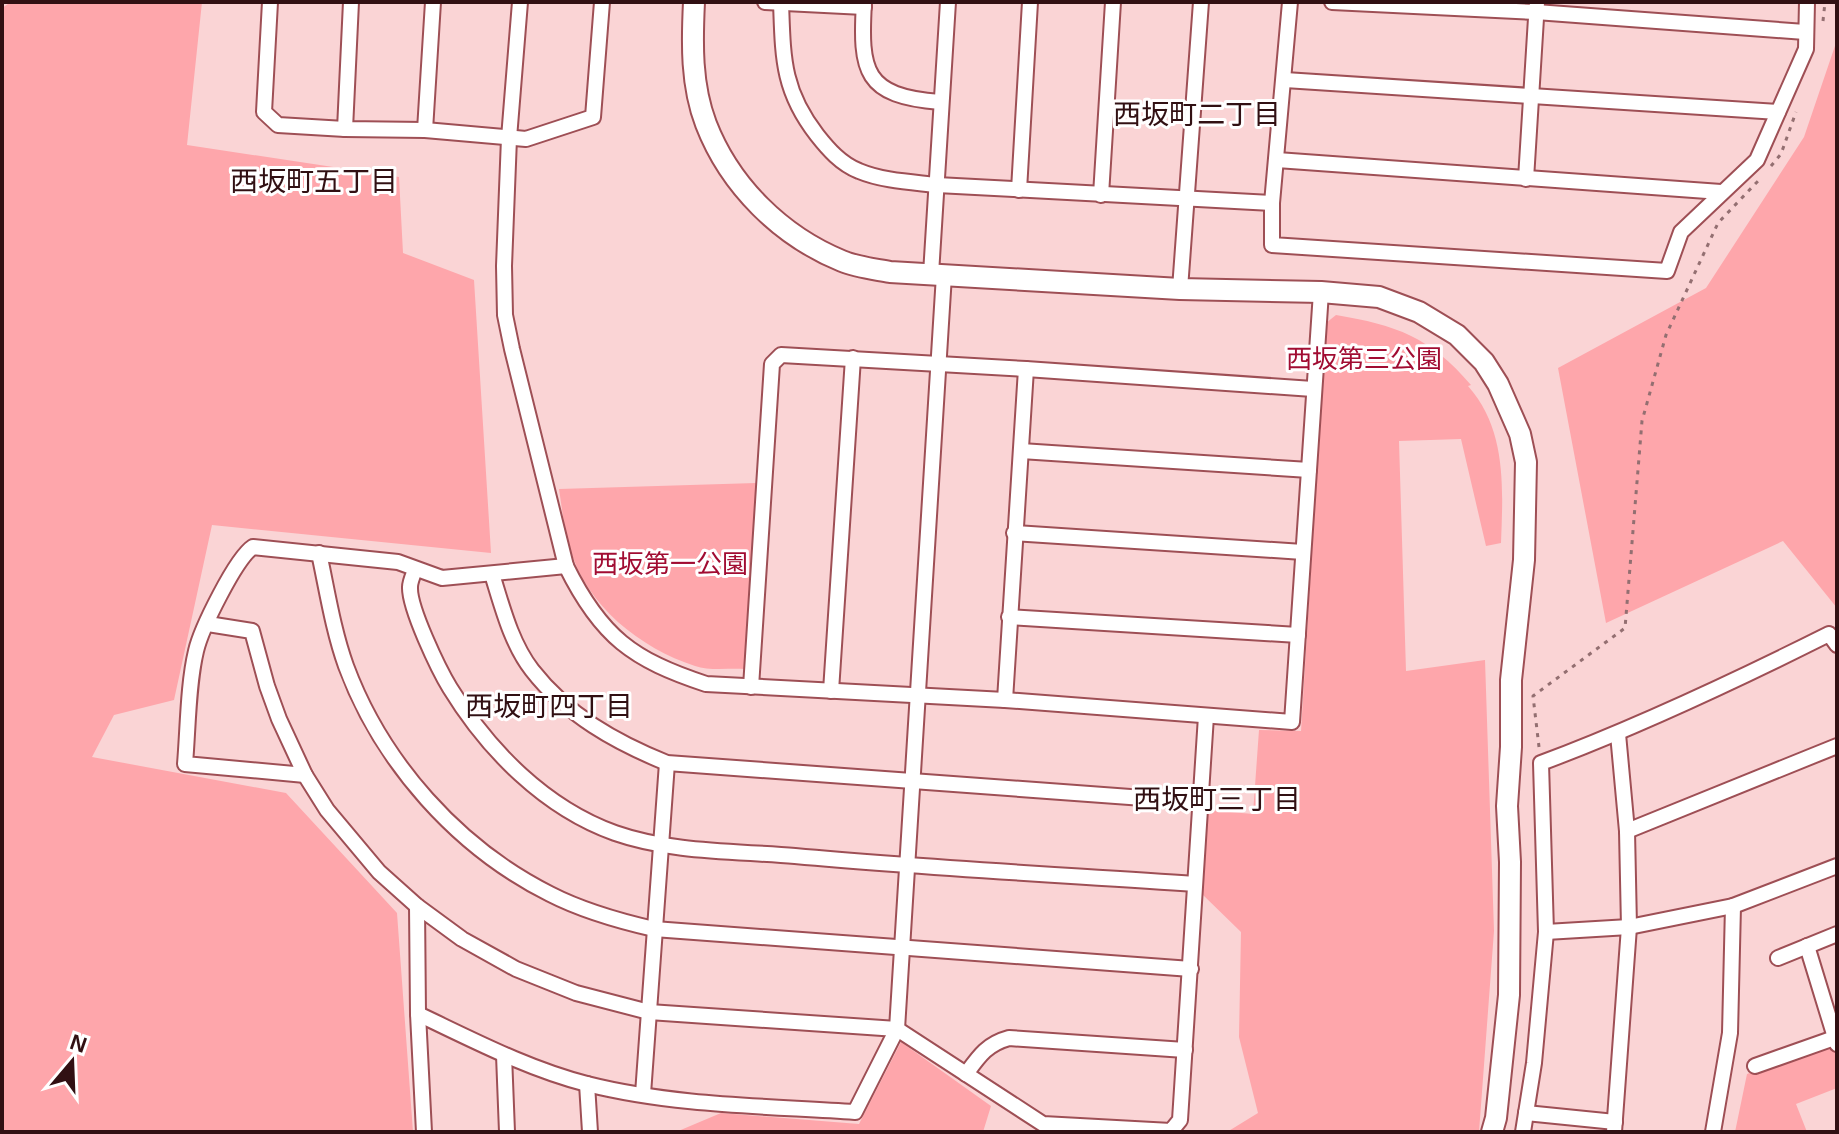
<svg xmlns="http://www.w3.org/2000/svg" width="1839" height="1134" viewBox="0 0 1839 1134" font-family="Arial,'Noto Sans JP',sans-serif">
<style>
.green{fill:#fea6ab}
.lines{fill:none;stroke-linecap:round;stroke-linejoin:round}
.street-casing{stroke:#9e4f55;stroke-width:18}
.secondary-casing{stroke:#9e4f55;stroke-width:24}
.path{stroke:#936f71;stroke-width:3;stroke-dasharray:4 6;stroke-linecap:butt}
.street{stroke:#fff;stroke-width:14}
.secondary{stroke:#fff;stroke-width:20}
.labels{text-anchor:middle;stroke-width:6;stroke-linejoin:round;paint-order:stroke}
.park-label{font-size:26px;fill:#a10c32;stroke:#fff}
.neighbourhood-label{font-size:28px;fill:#311013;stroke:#fff}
</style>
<rect width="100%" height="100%" fill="#fad4d5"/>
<g class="green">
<polygon points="11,2 202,2 187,145 399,177 403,253 474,280 491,553 212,525 174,700 114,715 92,757 286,793 397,913 413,1132 2,1132 2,8"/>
<polygon points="1837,40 1837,608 1783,541 1606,623 1558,368 1706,288 1804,137"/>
<path d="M1336 315C1396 325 1430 337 1471 385L1468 386C1507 430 1503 488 1501 543L1486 546 1461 439 1399 441 1406 671 1485 660 1494 931 1479 1132H1227L1258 1113 1239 1037 1241 932 1202 894 1208 810 1253 814 1259 730 1301 731 1326 323Z"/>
<path d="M756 483 744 669C729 668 709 671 695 666 640 648 587 606 570 549 564 530 562 508 559 489Z"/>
<polygon points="901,1042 991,1106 983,1132 676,1132 721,1113 859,1124"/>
<polygon points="1832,1044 1837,1058 1837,1088 1796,1104 1807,1132 1735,1132 1747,1074"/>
</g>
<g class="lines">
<defs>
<g id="street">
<polyline points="270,2 264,112 278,125 345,129 425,130 526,139 593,117 602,2"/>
<path d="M520 2 509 138 504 266 505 315 512 349 566 566C601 637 633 660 706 684L1005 700 1292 722 1321 292"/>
<polyline points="765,2 864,7"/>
<path d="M781 2C783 57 782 90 817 135 828 149 841 164 859 171 883 181 911 182 937 185L1272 203"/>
<path d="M864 2C860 72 864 96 940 102"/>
<polyline points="1290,2 1272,203 1272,245 1667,271 1681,232 1757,160 1806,49 1807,2"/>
<polyline points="1332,2 1536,12 1805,32"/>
<polyline points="1285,80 1778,112"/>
<polyline points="345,129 351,2"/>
<polyline points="425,130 433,2"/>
<polyline points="1277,160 1721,192"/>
<polyline points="1526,179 1537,2"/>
<polyline points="1019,190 1030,2"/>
<polyline points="1101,195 1113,2"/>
<polyline points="931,274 948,2"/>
<polyline points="1180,289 1201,2"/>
<polyline points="1021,451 1309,470"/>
<polyline points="1014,533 1303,552"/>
<path d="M319 553C327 590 333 630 346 666 382 763 458 848 550 894 583 911 619 921 654 929L1191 969"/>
<path d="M415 570C413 575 410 582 410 587 409 608 439 670 450 688 488 750 545 808 615 833 672 853 737 851 795 856 928 868 1062 875 1195 884"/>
<path d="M492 574C502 606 511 643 532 670 567 715 615 742 667 763L1198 802"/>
<polyline points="1009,617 1298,635"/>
<polyline points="208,624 252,631 267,686 279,719 305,775 327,810 379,872 417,906 462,939 516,969 576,993 649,1012 897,1029 1043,1124 1171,1131 1180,1120 1206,716"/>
<polyline points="751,687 772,364 781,355 1026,369 1313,389"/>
<polyline points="831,691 853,358"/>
<polyline points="1005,700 1026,369"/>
<path d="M305 775 185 764C188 729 188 684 196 651 201 629 236 558 253 547L398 562 442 578 566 566"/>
<polyline points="1627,831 1837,746"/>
<polyline points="417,906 418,1014 424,1132"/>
<polyline points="1546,932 1629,927 1733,906 1837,866"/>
<polyline points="1807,946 1837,1044"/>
<polyline points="1778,958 1837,934"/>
<path d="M418 1014C473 1040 528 1069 587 1084 674 1106 767 1106 855 1112L897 1029 944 275"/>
<polyline points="504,1055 507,1132"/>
<polyline points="1755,1066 1837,1037"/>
<path d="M966 1074C979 1056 987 1044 1009 1038L1185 1050"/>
<polyline points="587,1084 590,1132"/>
<polyline points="643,1094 667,763"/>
<polyline points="1526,1113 1615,1122"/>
<path d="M1523 1132 1534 1063 1546 932 1541 763C1640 726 1735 681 1829 634L1837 645"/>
<polyline points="1614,1132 1629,927 1627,831 1618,734"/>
<polyline points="1713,1132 1730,1033 1733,906"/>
</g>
<path id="secondary" d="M694 2C692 43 691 85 706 124 730 186 781 236 842 261 856 267 874 269 890 272L1180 289 1321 292 1379 297 1419 312 1457 335 1484 362 1498 384 1520 434 1526 462 1524 560 1511 680V747L1507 806 1510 862 1509 995 1496 1118 1492 1132"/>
</defs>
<use href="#street" class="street-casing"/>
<use href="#secondary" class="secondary-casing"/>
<g class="path">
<polyline points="1823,21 1825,2"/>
<polyline points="1771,166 1781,154 1796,112"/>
<polyline points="1539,747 1533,696 1625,628 1642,421 1666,335 1718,223 1758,181"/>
</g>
<use href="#street" class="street"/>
<use href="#secondary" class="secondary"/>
</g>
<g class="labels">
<g class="park-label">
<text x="1364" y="368">西坂第三公園</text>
<text x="670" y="573">西坂第一公園</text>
</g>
<g class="neighbourhood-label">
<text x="1197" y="124">西坂町二丁目</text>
<text x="314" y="191">西坂町五丁目</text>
<text x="549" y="716">西坂町四丁目</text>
<text x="1217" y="809">西坂町三丁目</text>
</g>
</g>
<rect width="1839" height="1134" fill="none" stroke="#311013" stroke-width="8"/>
<g transform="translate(72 1062) rotate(19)" stroke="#ffffff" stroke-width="6" paint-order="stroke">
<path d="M0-6L14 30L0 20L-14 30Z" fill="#311013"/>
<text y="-12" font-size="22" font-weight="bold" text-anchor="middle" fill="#311013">N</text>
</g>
</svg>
